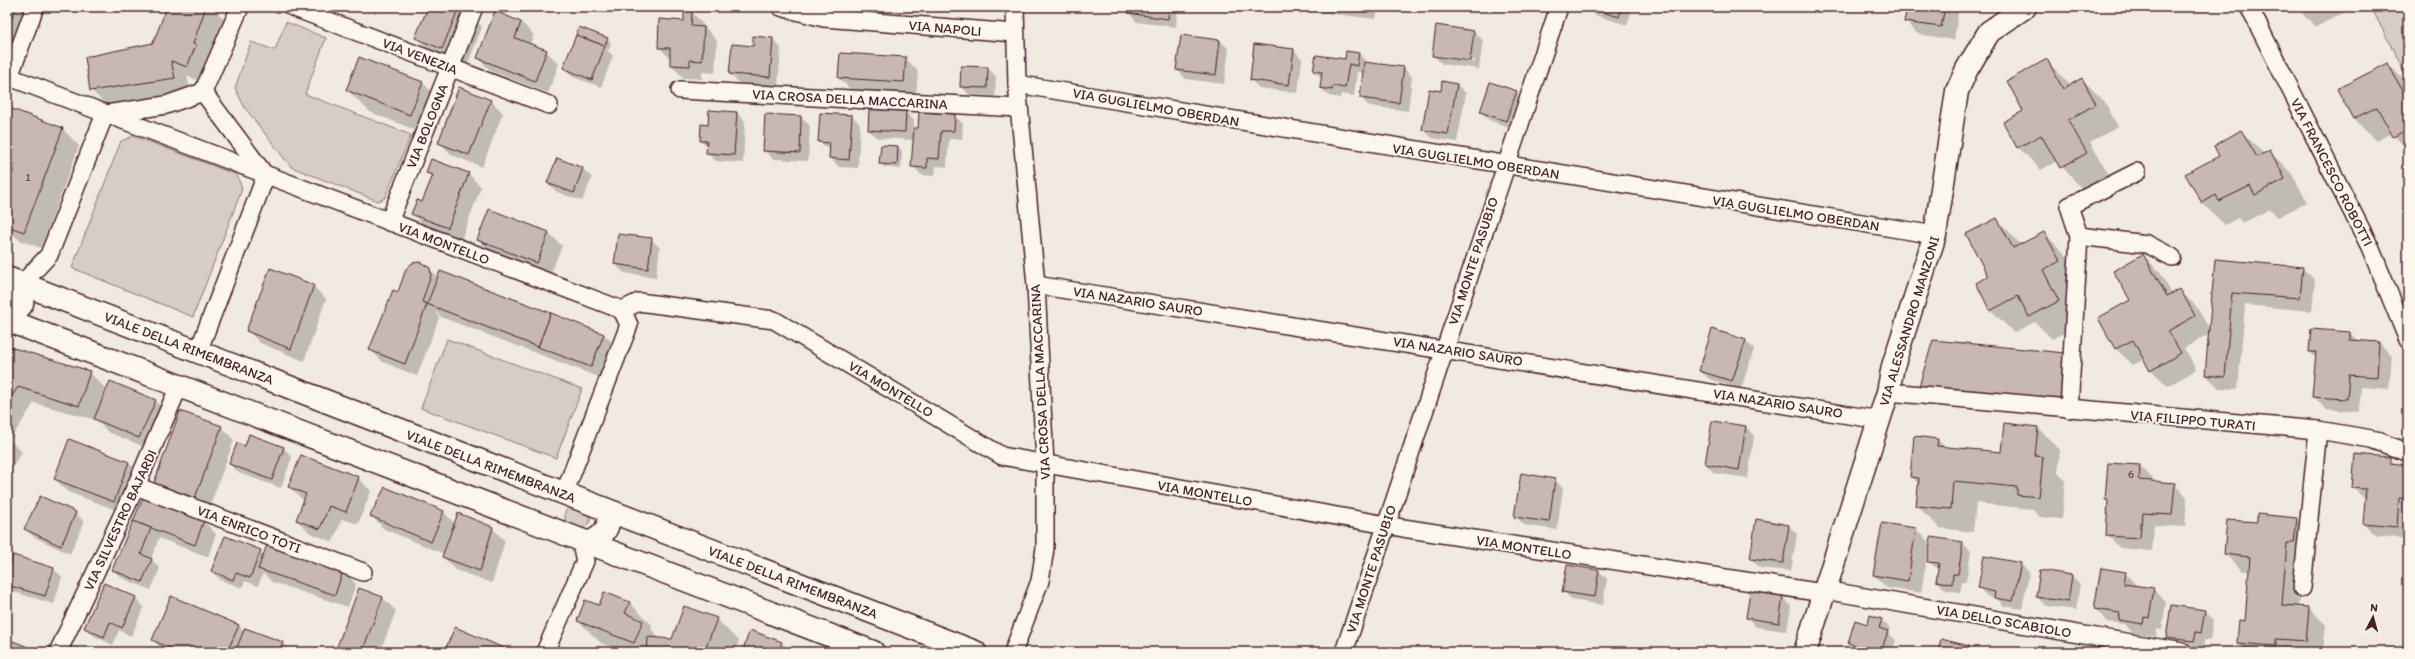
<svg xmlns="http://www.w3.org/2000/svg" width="2415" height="659" viewBox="0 0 2415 659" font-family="Itim,sans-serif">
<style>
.green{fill:#d8ccc6;stroke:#917678}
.shadow{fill:#0003;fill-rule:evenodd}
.building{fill:#c8b8b3;stroke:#4a1f2b}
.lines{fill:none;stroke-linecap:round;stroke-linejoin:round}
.street-casing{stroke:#4a1f2b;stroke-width:20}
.secondary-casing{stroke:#4a1f2b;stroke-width:25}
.street{stroke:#fbf7ec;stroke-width:17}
.secondary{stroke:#fbf7ec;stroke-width:22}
.labels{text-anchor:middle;stroke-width:4;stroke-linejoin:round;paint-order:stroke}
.number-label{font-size:12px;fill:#6a454d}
.street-label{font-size:14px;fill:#4a1f2b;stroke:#fbf7ec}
</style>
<rect width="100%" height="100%" fill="#f0eae0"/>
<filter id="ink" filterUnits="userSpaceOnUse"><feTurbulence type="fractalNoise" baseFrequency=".025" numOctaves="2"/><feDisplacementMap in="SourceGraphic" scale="8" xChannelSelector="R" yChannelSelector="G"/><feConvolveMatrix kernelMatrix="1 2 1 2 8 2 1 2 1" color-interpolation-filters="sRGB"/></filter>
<g filter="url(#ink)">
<g class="green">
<polygon points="2371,7 2408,7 2408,79"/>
<polygon points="286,22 326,38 305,94 411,135 385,198 378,201 291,167 245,108 235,88 251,42 275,50"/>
<polygon points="134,136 237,175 242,189 193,317 72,268 121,141"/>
<polygon points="447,339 582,389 556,458 421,408"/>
<polygon points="570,506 590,512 590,522 580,531 565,524 565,512"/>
</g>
<g class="shadow">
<polygon points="7,7 22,7 30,16 7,62"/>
<polygon points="168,7 212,7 224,19 209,60 204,83 187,76 191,94 108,107 91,90 154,44"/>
<polygon points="429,7 463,7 482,27 465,71 439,61 417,38"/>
<polygon points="592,7 612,7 609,14"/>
<polygon points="1129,7 1178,7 1176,27 1137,22 1129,13"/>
<polygon points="1313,7 1378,7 1376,19 1317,12"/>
<polygon points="1587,7 1633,7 1627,25 1595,15"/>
<polygon points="1908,7 1959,7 1954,40 1918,34 1905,21"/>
<polygon points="2296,7 2354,7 2316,27"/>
<polygon points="692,12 717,41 715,73 702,72 702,79 684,78 671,65 671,59 659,47 685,22"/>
<polygon points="496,13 521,22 534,35 530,44 546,51 559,64 548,93 491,71 478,58"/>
<path d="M1474 32 1483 40 1479 69 1442 64 1433 55ZM1441 56 1475 60V62L1441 58Z"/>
<polygon points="1182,36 1220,41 1229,49 1224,84 1186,79 1177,70"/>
<polygon points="607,39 611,43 609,50 606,49 613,56 601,87 573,77 564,68"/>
<polygon points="773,39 781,48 778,86 739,83 730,74 753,47"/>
<polygon points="1294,50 1302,59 1298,93 1259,88 1251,80"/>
<polygon points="1359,54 1367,63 1404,68 1412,77 1408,111 1369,106 1361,98 1364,73 1357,72 1354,96 1341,94 1340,98 1329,96 1321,88 1322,79 1314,71"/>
<polygon points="359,58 423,83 445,105 433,137 370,112 347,90"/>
<polygon points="905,58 918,71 916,95 852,91 839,78"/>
<polygon points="2047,61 2071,86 2082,79 2105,102 2118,127 2090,142 2109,175 2083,190 2057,161 2041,170 2018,147 2024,111"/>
<polygon points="2388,64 2408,84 2408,151 2392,133 2376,141 2354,119 2339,90"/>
<polygon points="988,68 996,77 995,96 969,95 961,86"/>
<polygon points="1443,82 1457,85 1466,93 1457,142 1432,138 1423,129 1441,93"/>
<polygon points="1516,92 1525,100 1515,129 1489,120 1481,112"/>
<polygon points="490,100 503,113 482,167 452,155 439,142"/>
<polygon points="7,109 63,129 79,146 41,248 19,240 7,228 7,211 11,202 7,198 7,191 15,170 7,164"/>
<polygon points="906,112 914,121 914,129 918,130 954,115 963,124 962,139 949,139 947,167 936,166 935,176 921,175 913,166 914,140 877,138 869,130"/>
<polygon points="737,113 745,121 743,163 716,161 707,153 708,147 701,140 709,126"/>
<polygon points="852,116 860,124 858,168 839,167 830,158 831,151 819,142"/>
<polygon points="801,117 810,126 808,161 773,159 764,150"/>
<polygon points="2241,131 2264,154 2270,152 2292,174 2307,202 2278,217 2270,209 2243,223 2238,218 2225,225 2202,203 2221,156"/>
<polygon points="898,147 902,151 901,169 884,167 880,163"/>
<polygon points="558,159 583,169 592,178 582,201 557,192 548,183"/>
<polygon points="427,172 469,174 481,187 461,240 425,227 413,214 423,204 433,178"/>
<polygon points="490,210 549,233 562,246 550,275 491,253 478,240"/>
<polygon points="1997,219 2021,245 2044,233 2067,256 2081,284 2065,293 2081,324 2052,339 2035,322 2014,333 1991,310 1990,277"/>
<polygon points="651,239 660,248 656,277 624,273 615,264"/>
<polygon points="2143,255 2159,271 2172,294 2179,290 2196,306 2210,330 2216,260 2302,268 2315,280 2312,311 2245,305 2238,389 2219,388 2206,375 2210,334 2184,348 2196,370 2168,386 2151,370 2145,359 2133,365 2116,349 2099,319 2131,301"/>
<polygon points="430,269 438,278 604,334 616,347 604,379 441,317 435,311 439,318 417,376 383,362 371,350 398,294"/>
<polygon points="313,286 326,299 304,361 260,343 247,330"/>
<polygon points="2350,333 2358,341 2379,343 2392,356 2389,389 2361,387 2359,412 2326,409 2313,396 2316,358 2310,352"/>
<polygon points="1745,340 1754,349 1741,389 1709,379 1700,370"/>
<polygon points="7,347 89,372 107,390 155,401 168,413 152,450 108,432 96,420 34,403 10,440 22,452 7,475"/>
<polygon points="2065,354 2081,371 2078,415 1937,402 1920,386"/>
<polygon points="221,427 234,440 208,511 168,496 155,483"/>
<polygon points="1746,427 1754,436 1748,478 1714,473 1706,464"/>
<polygon points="2038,428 2060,450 2058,473 2065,480 2062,519 2040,517 2032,509 1976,503 1973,532 1940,528 1917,506 1919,485 1911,476 1938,440 1946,448 2002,453"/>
<polygon points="250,435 284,448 292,457 281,488 239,473 230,464 246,447"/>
<polygon points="70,440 129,463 142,476 127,514 68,492 55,479"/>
<polygon points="2390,458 2396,465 2408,466 2408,539 2377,536 2364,524 2366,500 2353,488"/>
<polygon points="2140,466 2153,479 2152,482 2174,484 2187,497 2185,527 2154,525 2152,551 2120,548 2107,535 2109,503 2106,499"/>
<polygon points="358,478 371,491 358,524 342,519 333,542 310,533 297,520 304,501 290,487"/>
<polygon points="1555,480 1563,488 1557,530 1524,525 1515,516"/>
<polygon points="385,488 444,512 455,524 492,528 505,541 492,583 456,570 443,557 444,554 384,529 372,516"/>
<polygon points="40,497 76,513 84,522 70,554 34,537 26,529"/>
<polygon points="2296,519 2313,535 2303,559 2299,608 2309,608 2326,625 2323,652 2247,652 2238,643 2246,622 2250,571 2242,571 2225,554 2258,523"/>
<polygon points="134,521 203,521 216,534 208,557 159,538 151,559 160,568 151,590 122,578 114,570"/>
<polygon points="1789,526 1797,534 1791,571 1760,568 1751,559"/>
<polygon points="1916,529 1929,542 1921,593 1887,588 1874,575"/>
<polygon points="1962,543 1971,551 1966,582 1962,582 1960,592 1946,590 1937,581 1939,570 1928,561"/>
<polygon points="260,551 264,555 343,571 356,584 348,607 272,582 263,573 258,586 245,581 242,588 221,580 212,571"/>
<polygon points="2020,564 2029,572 2022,609 2004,606 1996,598 1988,597 1979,588"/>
<polygon points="54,569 62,577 54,604 14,592 7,586 7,578"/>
<polygon points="1599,571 1607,579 1603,605 1572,600 1564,592"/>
<polygon points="2125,573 2138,587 2153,589 2166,602 2162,630 2157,629 2156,636 2133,633 2125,624 2108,622 2095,609"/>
<polygon points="2072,576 2080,584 2076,610 2046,606 2037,597"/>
<polygon points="105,584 136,598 144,607 131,636 119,630 113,645 94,636 85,628"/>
<polygon points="359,589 383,598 396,611 380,652 336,652"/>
<polygon points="172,597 239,626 244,632 245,629 283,643 291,652 165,652 153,640"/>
<polygon points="1782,597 1791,606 1787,631 1756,627 1748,618"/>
<polygon points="630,603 652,625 651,629 660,639 673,640 716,619 739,641 735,652 623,652 601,643 578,621 599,607"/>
<polygon points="2204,611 2213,619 2210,641 2204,640 2203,650 2176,646 2167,637"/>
<polygon points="1881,620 1890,628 1888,633 1896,640 1892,652 1858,652 1849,643 1867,625"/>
<polygon points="781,642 791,652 743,652"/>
<polygon points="1968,647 1973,652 1939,652"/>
</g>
<g class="building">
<polygon points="7,7 16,7 7,31"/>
<polygon points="167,7 206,7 193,44 196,45 187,67 171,61 175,78 90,91 85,57 153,43"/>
<polygon points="428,7 459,7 442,49 415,38"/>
<polygon points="1128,7 1169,7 1168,19 1128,13"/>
<polygon points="1587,7 1622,7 1619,17"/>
<polygon points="1907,7 1945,7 1941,27 1904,22"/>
<polygon points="495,11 521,22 515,38 547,50 535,81 477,58"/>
<polygon points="684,11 692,11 691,26 704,27 702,61 690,60 690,66 670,65 670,48 658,48 659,19 684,21"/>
<polygon points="1436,25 1474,31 1470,61 1432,56"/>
<polygon points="579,27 608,38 605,46 576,35"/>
<polygon points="576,35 605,46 592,80 563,68"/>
<polygon points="1181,35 1220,40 1216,75 1176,70"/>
<polygon points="753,36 773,38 770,77 729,74 732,44 753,46"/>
<polygon points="1254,44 1294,49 1289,85 1250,80"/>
<polygon points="1346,51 1359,53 1357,66 1349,64 1345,88 1333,86 1332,90 1320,88 1322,72 1313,71 1316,55 1345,59"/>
<polygon points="840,53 906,57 904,82 838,78"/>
<polygon points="359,57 423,82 410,115 346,90"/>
<polygon points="2047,59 2063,89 2082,78 2096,104 2068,120 2087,153 2060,168 2041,135 2017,148 2003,122 2023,111 2007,81"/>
<polygon points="1364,62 1404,67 1399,103 1360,98"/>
<polygon points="2388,63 2408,102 2408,129 2393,137 2377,107 2353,119 2337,89"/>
<polygon points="961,66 988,67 987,88 960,87"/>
<polygon points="1442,81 1457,84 1448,134 1422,130 1429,89 1441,91"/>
<polygon points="1490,82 1517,91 1506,121 1480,112"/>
<polygon points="459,87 491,100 469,155 438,143"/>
<polygon points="7,107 63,128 24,232 7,226 7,209 11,199 7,198 7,188 15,166 7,163 10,155 7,154"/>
<polygon points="869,109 906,111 905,132 868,130"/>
<polygon points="709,110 737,112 734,155 706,153 707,141 700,141 701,124 708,125"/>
<polygon points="919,112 955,114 954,131 941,131 939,159 927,158 927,168 911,167 914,128 918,128"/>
<polygon points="820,113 852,115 849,160 829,158 830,143 818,142"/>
<polygon points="765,114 801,116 800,153 763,151"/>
<polygon points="2241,130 2257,157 2270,150 2285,179 2255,195 2250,186 2219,201 2216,195 2202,203 2185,174 2219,156 2214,146"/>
<polygon points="881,145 898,146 897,165 879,164"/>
<polygon points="557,158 583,168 574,193 547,183"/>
<polygon points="431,159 469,173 448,228 411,214 417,200 422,202 433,175 426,173"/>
<polygon points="489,209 549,232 537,263 477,240"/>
<polygon points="1997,218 2013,248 2044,232 2060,261 2043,270 2059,301 2029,317 2018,296 1990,311 1976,283 1988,276 1966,234"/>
<polygon points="618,234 652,238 648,269 614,264"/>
<polygon points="2143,254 2167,296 2180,289 2195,316 2168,331 2181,353 2150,371 2133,340 2115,349 2098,318 2130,300 2113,271"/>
<polygon points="2215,259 2303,267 2300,298 2232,293 2225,377 2205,375"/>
<polygon points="420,262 430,268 431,275 422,302 427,304 405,364 369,350 393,290 398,292 406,269 412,263"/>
<polygon points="270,268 314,285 291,349 246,331"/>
<polygon points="440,271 551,313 538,347 427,304"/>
<polygon points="551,313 604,334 591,367 538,347"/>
<polygon points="1712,329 1746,340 1732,381 1699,371"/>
<polygon points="2311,329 2350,332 2350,340 2379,342 2377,377 2349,375 2347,399 2312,397 2316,352 2309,352"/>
<polygon points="1933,340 2065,353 2062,399 1919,386"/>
<polygon points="7,346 90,371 79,406 18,387 7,403"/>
<polygon points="110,381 156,400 139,438 94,419"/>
<polygon points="180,411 222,426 195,498 154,483"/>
<polygon points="1712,421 1746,426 1739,470 1705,464"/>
<polygon points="2004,423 2038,427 2035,456 2043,457 2039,497 2017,495 2017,487 1953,481 1951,509 1916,506 1919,478 1910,477 1914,436 1938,439 1937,446 2001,452"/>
<polygon points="249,434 284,447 272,480 229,464 237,443 245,446"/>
<polygon points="69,439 129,462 114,502 54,479"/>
<polygon points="2355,454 2390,457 2390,463 2408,465 2408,499 2399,498 2397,527 2363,524 2366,489 2352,488"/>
<polygon points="301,455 359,477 346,512 329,506 320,529 296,520 306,494 288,487"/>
<polygon points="2108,463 2140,465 2139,480 2175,483 2172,515 2142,513 2140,538 2106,536 2108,500 2105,500"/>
<polygon points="1521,473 1555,479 1549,522 1514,517"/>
<polygon points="385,487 444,511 431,542 370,516"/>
<polygon points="40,496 76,512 61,546 24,529"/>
<polygon points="143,498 204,520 195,545 133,521"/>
<polygon points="458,513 493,527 480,571 442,557"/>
<polygon points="2257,514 2297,518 2294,543 2287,543 2282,605 2309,607 2306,641 2276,639 2276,646 2237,643 2239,620 2245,621 2250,557 2224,554 2227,520 2257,522"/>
<polygon points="1756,519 1789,525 1783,563 1750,559"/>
<polygon points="133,521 151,528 141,554 152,559 142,582 112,570"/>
<polygon points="1882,523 1916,528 1908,581 1873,575"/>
<polygon points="225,536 261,550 250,578 236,573 233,580 211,571"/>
<polygon points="1931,537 1963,542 1958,574 1953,574 1952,584 1936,581 1939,563 1927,562"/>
<polygon points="267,545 343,571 335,595 258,569"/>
<polygon points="13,555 54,568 45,596 7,585 7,575"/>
<polygon points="1984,556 2021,563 2013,601 1994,598 1995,592 1978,588"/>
<polygon points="1567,565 1599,570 1595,597 1562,592"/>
<polygon points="2101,568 2126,572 2124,584 2154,588 2149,618 2144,617 2143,624 2119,620 2120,613 2094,609"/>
<polygon points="2040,570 2072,575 2068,602 2036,597"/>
<polygon points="104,583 136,597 122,628 110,622 104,637 84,628"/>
<polygon points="359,588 383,597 362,652 335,652"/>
<polygon points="1750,591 1783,596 1779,623 1746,618"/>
<polygon points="604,592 630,602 625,613 643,621 634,643 577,621 585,600 599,605"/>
<polygon points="171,596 239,625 227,652 178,652 152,640"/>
<polygon points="2171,605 2205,610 2201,633 2196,632 2194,641 2166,638"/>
<polygon points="684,606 717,618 705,650 707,652 647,652 648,637 672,639"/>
<polygon points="1870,615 1882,619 1879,628 1888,631 1881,652 1858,652 1859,647 1848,643 1855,620 1867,624"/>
<polygon points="455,627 513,652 444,652"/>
<polygon points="245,628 283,642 279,652 235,652"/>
<polygon points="750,630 782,642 778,652 742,652"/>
<polygon points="1941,639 1969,646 1967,652 1938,652"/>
<polygon points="13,641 40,652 8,652"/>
<polygon points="76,648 88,652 74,652"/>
</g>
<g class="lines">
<defs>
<g id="street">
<polyline points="292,7 549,105"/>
<polyline points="781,7 824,18 1015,33"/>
<polyline points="2249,7 2370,247 2408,340"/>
<polyline points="7,76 622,310 629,325 564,494"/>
<polyline points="9,77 35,7"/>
<polyline points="1017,84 1935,235"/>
<polyline points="680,90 1019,108"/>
<polyline points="203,92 240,7"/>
<polyline points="106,114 166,105 203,92 265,175"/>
<polyline points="389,222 474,7"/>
<polyline points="2079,236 2147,244 2172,257"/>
<polyline points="22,284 49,255 105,114"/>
<polyline points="1036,285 1880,420"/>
<polyline points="7,298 13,301"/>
<polyline points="622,310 639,302 774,320 1002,456 1403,528 1823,593"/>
<polyline points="198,352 266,175"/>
<polyline points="1888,392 2318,430 2302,588"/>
<polyline points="2069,409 2079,236 2069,206 2137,172"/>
<polyline points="2318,430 2371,439 2407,452"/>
<polyline points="136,486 363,572"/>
<polyline points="1824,590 2183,652"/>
<polyline points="58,652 136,486 179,386"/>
<polyline points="545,652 585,561 580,539"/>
<polyline points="1013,652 1040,581 1045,548 1045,465 1036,285 1017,84 1015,7"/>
<polyline points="1344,652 1559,7"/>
</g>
<g id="secondary">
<polyline points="7,278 975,652"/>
<polyline points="7,320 873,652"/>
<polyline points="8,321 22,304 24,285"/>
<path d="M590 542C604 537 612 525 607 510"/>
<polyline points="1805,652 1888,392 1893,366 1935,235 1957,91 1967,69 1989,32 2025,7"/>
</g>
</defs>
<use href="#street" class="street-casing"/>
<use href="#secondary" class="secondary-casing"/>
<use href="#street" class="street"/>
<use href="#secondary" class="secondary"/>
</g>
</g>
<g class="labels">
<g class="number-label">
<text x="28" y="181">1</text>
<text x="2131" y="478">6</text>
</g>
<g class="street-label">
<text transform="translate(945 28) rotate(5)" y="5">VIA NAPOLI</text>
<text transform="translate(420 56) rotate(21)" y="5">VIA VENEZIA</text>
<text transform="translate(850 99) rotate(3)" y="5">VIA CROSA DELLA MACCARINA</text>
<text transform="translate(1156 107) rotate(10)" y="5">VIA GUGLIELMO OBERDAN</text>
<text transform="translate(427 126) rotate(-68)" y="5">VIA BOLOGNA</text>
<text transform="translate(1476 161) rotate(9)" y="5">VIA GUGLIELMO OBERDAN</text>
<text transform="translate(2332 172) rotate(63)" y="5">VIA FRANCESCO ROBOTTI</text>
<text transform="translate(1796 213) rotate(9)" y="5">VIA GUGLIELMO OBERDAN</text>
<text transform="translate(444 243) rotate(21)" y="5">VIA MONTELLO</text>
<text transform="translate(1473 261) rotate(-72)" y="5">VIA MONTE PASUBIO</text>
<text transform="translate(1138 301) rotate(9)" y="5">VIA NAZARIO SAURO</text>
<text transform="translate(1909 321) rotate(-73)" y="5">VIA ALESSANDRO MANZONI</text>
<text transform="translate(189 348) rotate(21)" y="5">VIALE DELLA RIMEMBRANZA</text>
<text transform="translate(1458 351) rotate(9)" y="5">VIA NAZARIO SAURO</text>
<text transform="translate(1040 382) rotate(-93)" y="5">VIA CROSA DELLA MACCARINA</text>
<text transform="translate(891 389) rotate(31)" y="5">VIA MONTELLO</text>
<text transform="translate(1778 403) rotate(9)" y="5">VIA NAZARIO SAURO</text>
<text transform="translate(2193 420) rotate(5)" y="5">VIA FILIPPO TURATI</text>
<text transform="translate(491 466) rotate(21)" y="5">VIALE DELLA RIMEMBRANZA</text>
<text transform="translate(1205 493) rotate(10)" y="5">VIA MONTELLO</text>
<text transform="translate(120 520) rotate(-65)" y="5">VIA SILVESTRO BAJARDI</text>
<text transform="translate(249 529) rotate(21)" y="5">VIA ENRICO TOTI</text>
<text transform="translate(1524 547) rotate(9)" y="5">VIA MONTELLO</text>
<text transform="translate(1371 569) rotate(-72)" y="5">VIA MONTE PASUBIO</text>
<text transform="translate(793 582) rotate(21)" y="5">VIALE DELLA RIMEMBRANZA</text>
<text transform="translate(2004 621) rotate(10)" y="5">VIA DELLO SCABIOLO</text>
</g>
</g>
<rect width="2415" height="659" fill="none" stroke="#fbf7ec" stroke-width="24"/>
<rect x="12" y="12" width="2391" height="635" fill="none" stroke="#4a1f2b" stroke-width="1.5" filter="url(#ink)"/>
<g transform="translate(2373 617) rotate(6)" stroke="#fbf7ec" stroke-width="3" paint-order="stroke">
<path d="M0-3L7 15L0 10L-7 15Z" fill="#4a1f2b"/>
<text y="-6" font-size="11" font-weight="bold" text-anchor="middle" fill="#4a1f2b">N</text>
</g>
</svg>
